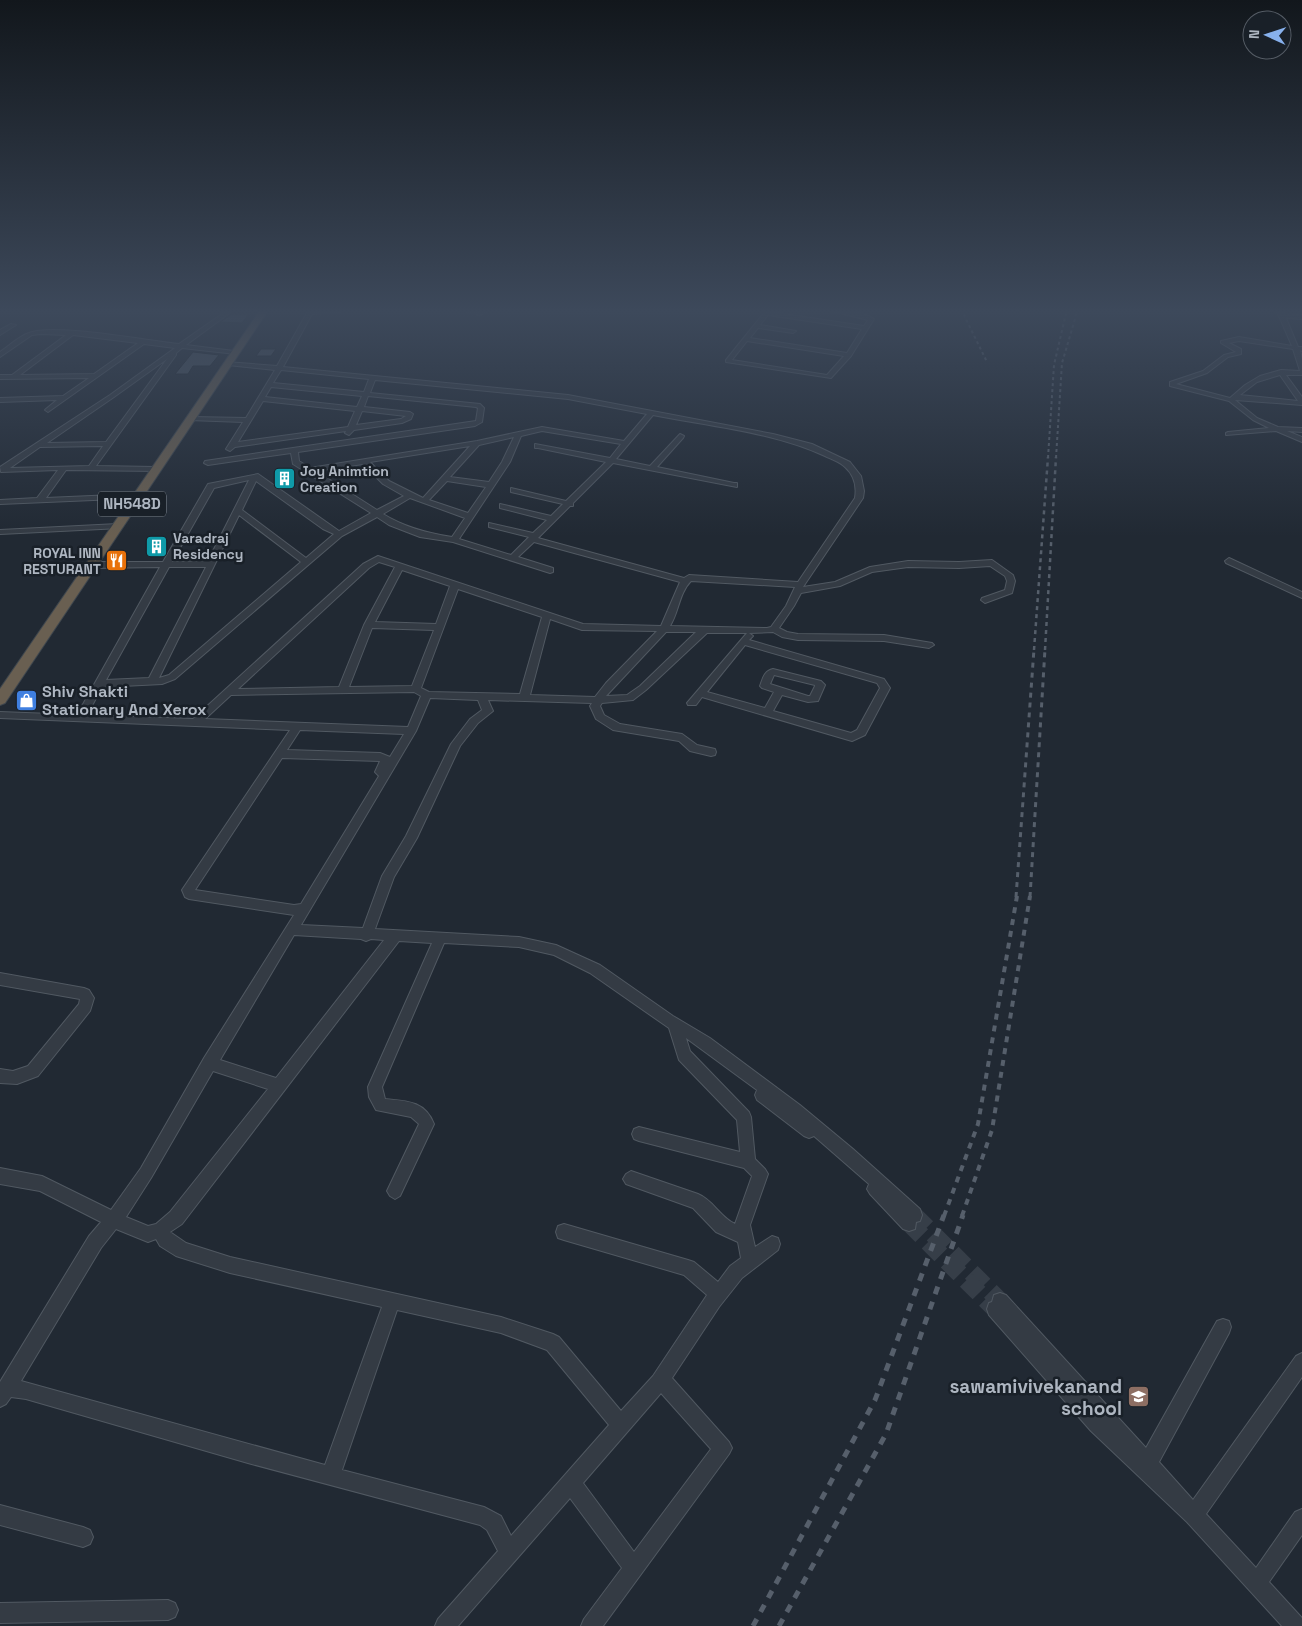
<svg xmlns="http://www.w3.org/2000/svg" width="1302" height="1626" viewBox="0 0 1302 1626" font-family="'Space Grotesk',sans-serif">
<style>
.building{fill:#49535f;stroke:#1b222a}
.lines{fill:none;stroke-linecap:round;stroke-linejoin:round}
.minor-tunnel{stroke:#363e48;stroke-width:18;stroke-dasharray:18 9;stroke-linecap:butt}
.minor-casing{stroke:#515962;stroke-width:2}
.highway-casing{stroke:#3e464e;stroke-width:2}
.minor{fill:#343b44;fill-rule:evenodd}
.highway{fill:#695f51;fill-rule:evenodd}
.rail-far4{stroke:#565f6b;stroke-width:2;stroke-dasharray:3 3;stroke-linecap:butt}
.rail-far3{stroke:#565f6b;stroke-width:2.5;stroke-dasharray:4 4;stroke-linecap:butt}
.rail-far2{stroke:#565f6b;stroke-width:3;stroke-dasharray:5 5;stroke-linecap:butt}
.rail-far1{stroke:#565f6b;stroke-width:4;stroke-dasharray:6 6;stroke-linecap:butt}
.rail{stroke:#565f6b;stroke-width:5;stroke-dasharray:8 8;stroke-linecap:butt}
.labels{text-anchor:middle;stroke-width:5;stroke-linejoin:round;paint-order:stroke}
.far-poi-label{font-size:14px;font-weight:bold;fill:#aeb6c1;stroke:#192028;text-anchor:start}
.shield{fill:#192028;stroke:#818993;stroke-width:1}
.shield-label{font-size:15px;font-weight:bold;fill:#aeb6c1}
.poi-label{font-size:16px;font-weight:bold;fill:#aeb6c1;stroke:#192028;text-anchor:start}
.near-poi-label{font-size:19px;font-weight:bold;fill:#aeb6c1;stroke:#192028;text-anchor:end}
</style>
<rect width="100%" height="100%" fill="#212933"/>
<g class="building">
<polygon points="232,314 249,314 242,323 220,322"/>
<polygon points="261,349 276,349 271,356 256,356"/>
<polygon points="193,352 219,355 210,366 193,366 188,374 175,374"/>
</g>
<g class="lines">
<g class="minor-tunnel">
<polyline points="914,1215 1000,1301"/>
<polyline points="909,1223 995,1309"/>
</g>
<defs>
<g id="minor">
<path d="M229 309 231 312 186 345 234 351 237 353 236 354 182 348 176 353V355L96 466 155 467H158V471L66 470 46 498 137 494 141 496 140 498 0 504V500L37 498 58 470 1 472 0 467 110 395 175 348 144 344 48 412 45 410 46 409 57 400 0 402V398L63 396 89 378 0 379V375H12L66 335 41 334 32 335 0 357V352C9 346 19 336 29 333 54 323 148 341 179 344ZM73 335 138 343 94 374 20 375ZM167 359 106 442 47 443 114 397ZM103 446 89 466 10 468 40 447Z"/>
<path d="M343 309 341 312 312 314 283 367 568 395 773 434 812 444 850 462 861 476 864 491 863 498 803 587 835 582 870 567 908 561 959 562 992 560 1013 575 1015 581 1012 593 985 603 981 600 982 598 1005 590 1007 581 1005 576 990 566 959 568 908 567 872 572 840 586 801 593 794 606 779 628 787 632 798 634 884 635 932 643 934 645 929 648 884 641 798 640 782 637 773 632 749 633 753 636 749 640 884 679 890 688 865 735 852 741 702 697 696 705H688L687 703 747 633H707L646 690 633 700 602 703 600 706 604 715 620 724 682 734 697 745 715 749 716 752 715 755 711 756 690 751 679 741 613 730 596 719 590 706 592 703 488 700 493 711 478 723 460 746 417 838 394 877 375 929 519 937 556 945 600 965 673 1016 710 1038 800 1105 853 1149 920 1209 922 1215 920 1221 916 1222 915 1229 909 1231 903 1229 870 1194 867 1189 869 1184 814 1136 809 1138 804 1136 757 1100 755 1095 757 1090 686 1038 690 1051 749 1112 751 1117 755 1159 765 1169 768 1174 750 1225 755 1247 772 1236 778 1238 780 1244 778 1250 742 1278 719 1307 672 1378 729 1442 732 1448 729 1454 603 1626H581L584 1619 622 1568 570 1498 458 1626H435L438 1619 498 1551 487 1530 480 1525 248 1463 26 1399 11 1397 6 1404 0 1407V1382L89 1236 101 1222 40 1191 0 1184V1168L42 1176 111 1210 141 1168 204 1058 294 915 189 899 185 897 182 890 290 730 0 718V712L77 715 160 567 91 568 87 565 91 562H163L208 484 258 474 339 531 371 513 293 464 291 453 208 465 204 463 205 461 476 421 478 408 476 407 368 396 364 407 410 412 413 414 411 419 402 423 354 430 349 435 345 433 346 431 235 447 230 451 226 449 243 422 189 420 188 419 191 417 246 418 275 370 228 365 226 364V362L277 366 308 311ZM281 370 369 379 364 392 273 383ZM375 380 568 399 647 414 624 441 542 427 477 441 310 468 299 461 298 452 475 426 482 422 484 408 480 404 370 393ZM271 387 362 396 357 407 265 397ZM263 401 355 411 348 427 238 442ZM362 411 406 416 401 419 356 425ZM653 415C709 426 773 432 825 456 831 459 840 462 845 467 854 475 857 486 855 498L798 582 689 575 684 578 538 538 570 506H573V503L613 463 737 487V483H734L657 467 683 438 684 436 680 434 650 466 616 459ZM542 431 621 444 610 458 535 444V448H538L606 462 566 501 511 488V492L563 504 551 516 500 504V508L547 520 533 533 489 523V527L529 537 511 555 459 539 510 462 521 436ZM514 437 502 462 489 482 450 477 479 445ZM470 446 423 498 389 481 370 462ZM363 464 383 484 404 496 377 510 316 471ZM249 480 208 561 172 562 214 488ZM256 481 323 529 334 534 306 558 242 510ZM447 481 486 487 468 513 429 500ZM410 498 465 518 452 537C427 533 404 527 383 514ZM239 515 301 562 169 675 159 678ZM377 517 389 525 420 537 453 542 550 573 553 572V568L518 557 534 542 680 582 661 626 583 624 378 556 363 564 193 719 87 715 102 687 162 684 175 679 342 536ZM379 562 395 567 364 625 339 687 238 689 369 568ZM169 567H206L149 678 106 680ZM402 570 450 586 436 624 375 622ZM691 581 795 587 786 606 771 627 767 628 670 626C679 612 679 593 691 581ZM458 589 542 617 520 694 429 692 421 688ZM550 619 582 630 657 631 606 683 595 697 530 695ZM372 628 434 630 412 686 349 687ZM666 632H696L640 686 627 695 606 696ZM745 645 877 683 880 688 857 730 851 733 773 711 782 695 808 702 818 701 825 685 821 681 773 669C764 671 763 678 760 686L762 688 774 692 765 708 707 692ZM774 675 815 685V686L810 696H808L770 684ZM414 692 421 696 408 727 205 719 231 695ZM430 698 478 700 482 710 470 719 451 744 406 836 382 876 363 928 301 925 416 731ZM300 730 404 734 390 757 380 753 287 750ZM282 758 380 761 375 772 379 776 301 904 294 905 195 890ZM294 935 361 939 366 941 371 939 384 940 276 1078 220 1060ZM399 941 432 943 368 1087 369 1097 376 1110 411 1117 419 1124 387 1191 390 1196 395 1199 400 1196 434 1124C425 1101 407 1101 385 1099L382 1087 444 943 519 947 554 955 590 973 669 1028 679 1060 737 1120 740 1152 639 1127 634 1129 632 1134 634 1139 639 1141 744 1168 752 1176 735 1224C720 1217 713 1200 698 1194L631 1171 626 1174 623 1179 626 1184 693 1208 716 1232 738 1242 741 1258 730 1266 718 1282 694 1262 688 1260 564 1224 558 1226 556 1232 558 1238 564 1240 684 1275 707 1295 653 1376 621 1411 559 1337 553 1334 501 1317 230 1257 186 1243 170 1232 182 1224ZM213 1071 268 1089 170 1212 156 1224 148 1226 126 1217 151 1178ZM116 1229 148 1242 156 1239 160 1246 176 1256 230 1273 382 1307 325 1465 21 1381 101 1248ZM397 1310 501 1333 547 1350 609 1425 511 1536 501 1516 484 1507 342 1470ZM661 1393 711 1449 634 1552 583 1483Z"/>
<polygon points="457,309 479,311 491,309 480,315"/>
<path d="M767 309H773L771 312 864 326 868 320 824 309C840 309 861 310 874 319L851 356 831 378 726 362V360ZM768 315 862 329 847 353 750 338 758 328 793 333 796 331 760 325ZM747 341 844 356 827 375 732 360Z"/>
<path d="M1276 309H1282L1284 314 1302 315V319L1286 318 1298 347H1302V351L1300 350 1302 359V375H1286L1302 397V405L1235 400 1257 418 1278 427 1302 428V432L1287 431 1302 437V442L1276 431 1226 435V433L1228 432 1269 428 1253 420 1229 401 1170 386V382L1203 371 1224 355 1236 352 1221 343V341L1239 337 1292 346ZM1239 341 1293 349 1300 371 1281 370 1260 376 1245 385 1230 398 1176 384 1207 373 1228 357 1241 354V349L1229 343ZM1280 375 1298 401 1240 395 1257 382Z"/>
<polygon points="11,324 16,325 0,335 0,330"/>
<polygon points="118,524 121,524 121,528 0,534 0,530"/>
<polygon points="1229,558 1302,592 1302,598 1226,563 1225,561"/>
<polygon points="0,973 84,988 89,990 94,998 90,1011 38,1076 17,1084 0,1083 0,1069 13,1071 28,1066 79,1004 80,999 0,985"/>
<polygon points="1000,1293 1006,1295 1146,1448 1217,1321 1223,1319 1229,1321 1231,1327 1229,1333 1159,1462 1193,1500 1296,1356 1302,1353 1302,1377 1206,1514 1256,1568 1295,1512 1302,1509 1302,1535 1269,1582 1302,1618 1302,1626 1282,1626 1187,1522 1091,1431 989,1315 987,1309 989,1303 992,1302 994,1295"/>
<polygon points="0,1505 83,1527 90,1530 93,1537 90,1544 83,1547 0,1525"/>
<polygon points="168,1600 175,1603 178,1610 175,1617 168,1620 0,1623 0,1603"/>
</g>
<polygon id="highway" points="261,309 269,309 5,703 0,705 0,689"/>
</defs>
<use href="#minor" class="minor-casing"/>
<use href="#highway" class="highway-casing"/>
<use href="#minor" class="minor"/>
<use href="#highway" class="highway"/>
<g class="rail-far4">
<polyline points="961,309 987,362"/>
<polyline points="1048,458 1054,365 1067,309"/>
<polyline points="1056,458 1062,363 1078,309"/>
</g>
<g class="rail-far3">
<polyline points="1034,650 1048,457"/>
<polyline points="1045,650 1056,457"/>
</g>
<g class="rail-far2">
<polyline points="1016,897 1034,649"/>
<polyline points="1030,897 1045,649"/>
</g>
<g class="rail-far1">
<polyline points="944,1216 978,1124 1017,896"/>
<polyline points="962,1216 992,1130 1030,896"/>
</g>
<g class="rail">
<polyline points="753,1626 875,1400 944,1215"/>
<polyline points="779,1626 886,1434 963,1215"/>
</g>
</g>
<linearGradient id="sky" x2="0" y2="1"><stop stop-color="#12171c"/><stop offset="0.58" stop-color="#3d495b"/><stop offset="1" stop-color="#3d495b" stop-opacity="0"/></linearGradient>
<rect width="1302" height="537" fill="url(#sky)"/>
<defs>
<symbol id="building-square" viewBox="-11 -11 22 22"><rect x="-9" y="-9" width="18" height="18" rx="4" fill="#0f9aa8" stroke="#192028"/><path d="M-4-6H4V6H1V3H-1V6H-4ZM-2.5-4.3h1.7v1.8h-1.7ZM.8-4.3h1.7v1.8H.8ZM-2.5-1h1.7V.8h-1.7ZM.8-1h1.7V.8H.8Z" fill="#fff"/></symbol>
<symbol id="restaurant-square" viewBox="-11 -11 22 22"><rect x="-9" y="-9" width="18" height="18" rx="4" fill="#e8710a" stroke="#192028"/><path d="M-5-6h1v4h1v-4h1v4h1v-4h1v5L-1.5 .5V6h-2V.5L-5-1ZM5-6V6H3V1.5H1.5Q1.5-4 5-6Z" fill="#fff"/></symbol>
<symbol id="shop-square" viewBox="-11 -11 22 22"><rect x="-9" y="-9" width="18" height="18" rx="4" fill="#3f7fe0" stroke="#192028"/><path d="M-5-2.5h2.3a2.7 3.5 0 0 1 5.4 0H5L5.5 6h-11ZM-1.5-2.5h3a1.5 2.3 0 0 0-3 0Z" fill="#fff"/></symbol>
<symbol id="school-square" viewBox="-11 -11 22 22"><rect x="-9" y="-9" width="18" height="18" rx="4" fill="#8d6e63" stroke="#192028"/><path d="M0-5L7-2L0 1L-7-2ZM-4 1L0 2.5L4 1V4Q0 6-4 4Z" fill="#fff"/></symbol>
</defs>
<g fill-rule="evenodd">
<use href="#building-square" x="272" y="466" width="25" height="25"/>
<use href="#building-square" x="144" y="534" width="25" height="25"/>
<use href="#restaurant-square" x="104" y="548" width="25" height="25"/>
<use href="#shop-square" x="14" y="688" width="25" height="25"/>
<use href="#school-square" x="1126" y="1384" width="25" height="25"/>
</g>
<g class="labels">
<g class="far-poi-label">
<text x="300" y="476">Joy Animtion<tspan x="300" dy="16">Creation</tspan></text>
<text x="173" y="543">Varadraj<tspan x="173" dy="16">Residency</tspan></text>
<text x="101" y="558" text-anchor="end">ROYAL INN<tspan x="101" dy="16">RESTURANT</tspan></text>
</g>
<rect class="shield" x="98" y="491.5" width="68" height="25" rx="4"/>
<g class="shield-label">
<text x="132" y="509">NH548D</text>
</g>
<g class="poi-label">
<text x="42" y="697">Shiv Shakti<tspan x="42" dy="18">Stationary And Xerox</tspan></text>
</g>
<g class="near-poi-label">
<text x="1122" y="1393">sawamivivekanand<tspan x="1122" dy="22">school</tspan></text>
</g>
</g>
<g transform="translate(1267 35) rotate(273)"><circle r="24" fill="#192028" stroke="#555c65"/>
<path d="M0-4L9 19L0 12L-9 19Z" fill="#87b1ed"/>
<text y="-8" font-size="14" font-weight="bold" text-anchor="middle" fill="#aeb6c1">N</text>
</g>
</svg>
